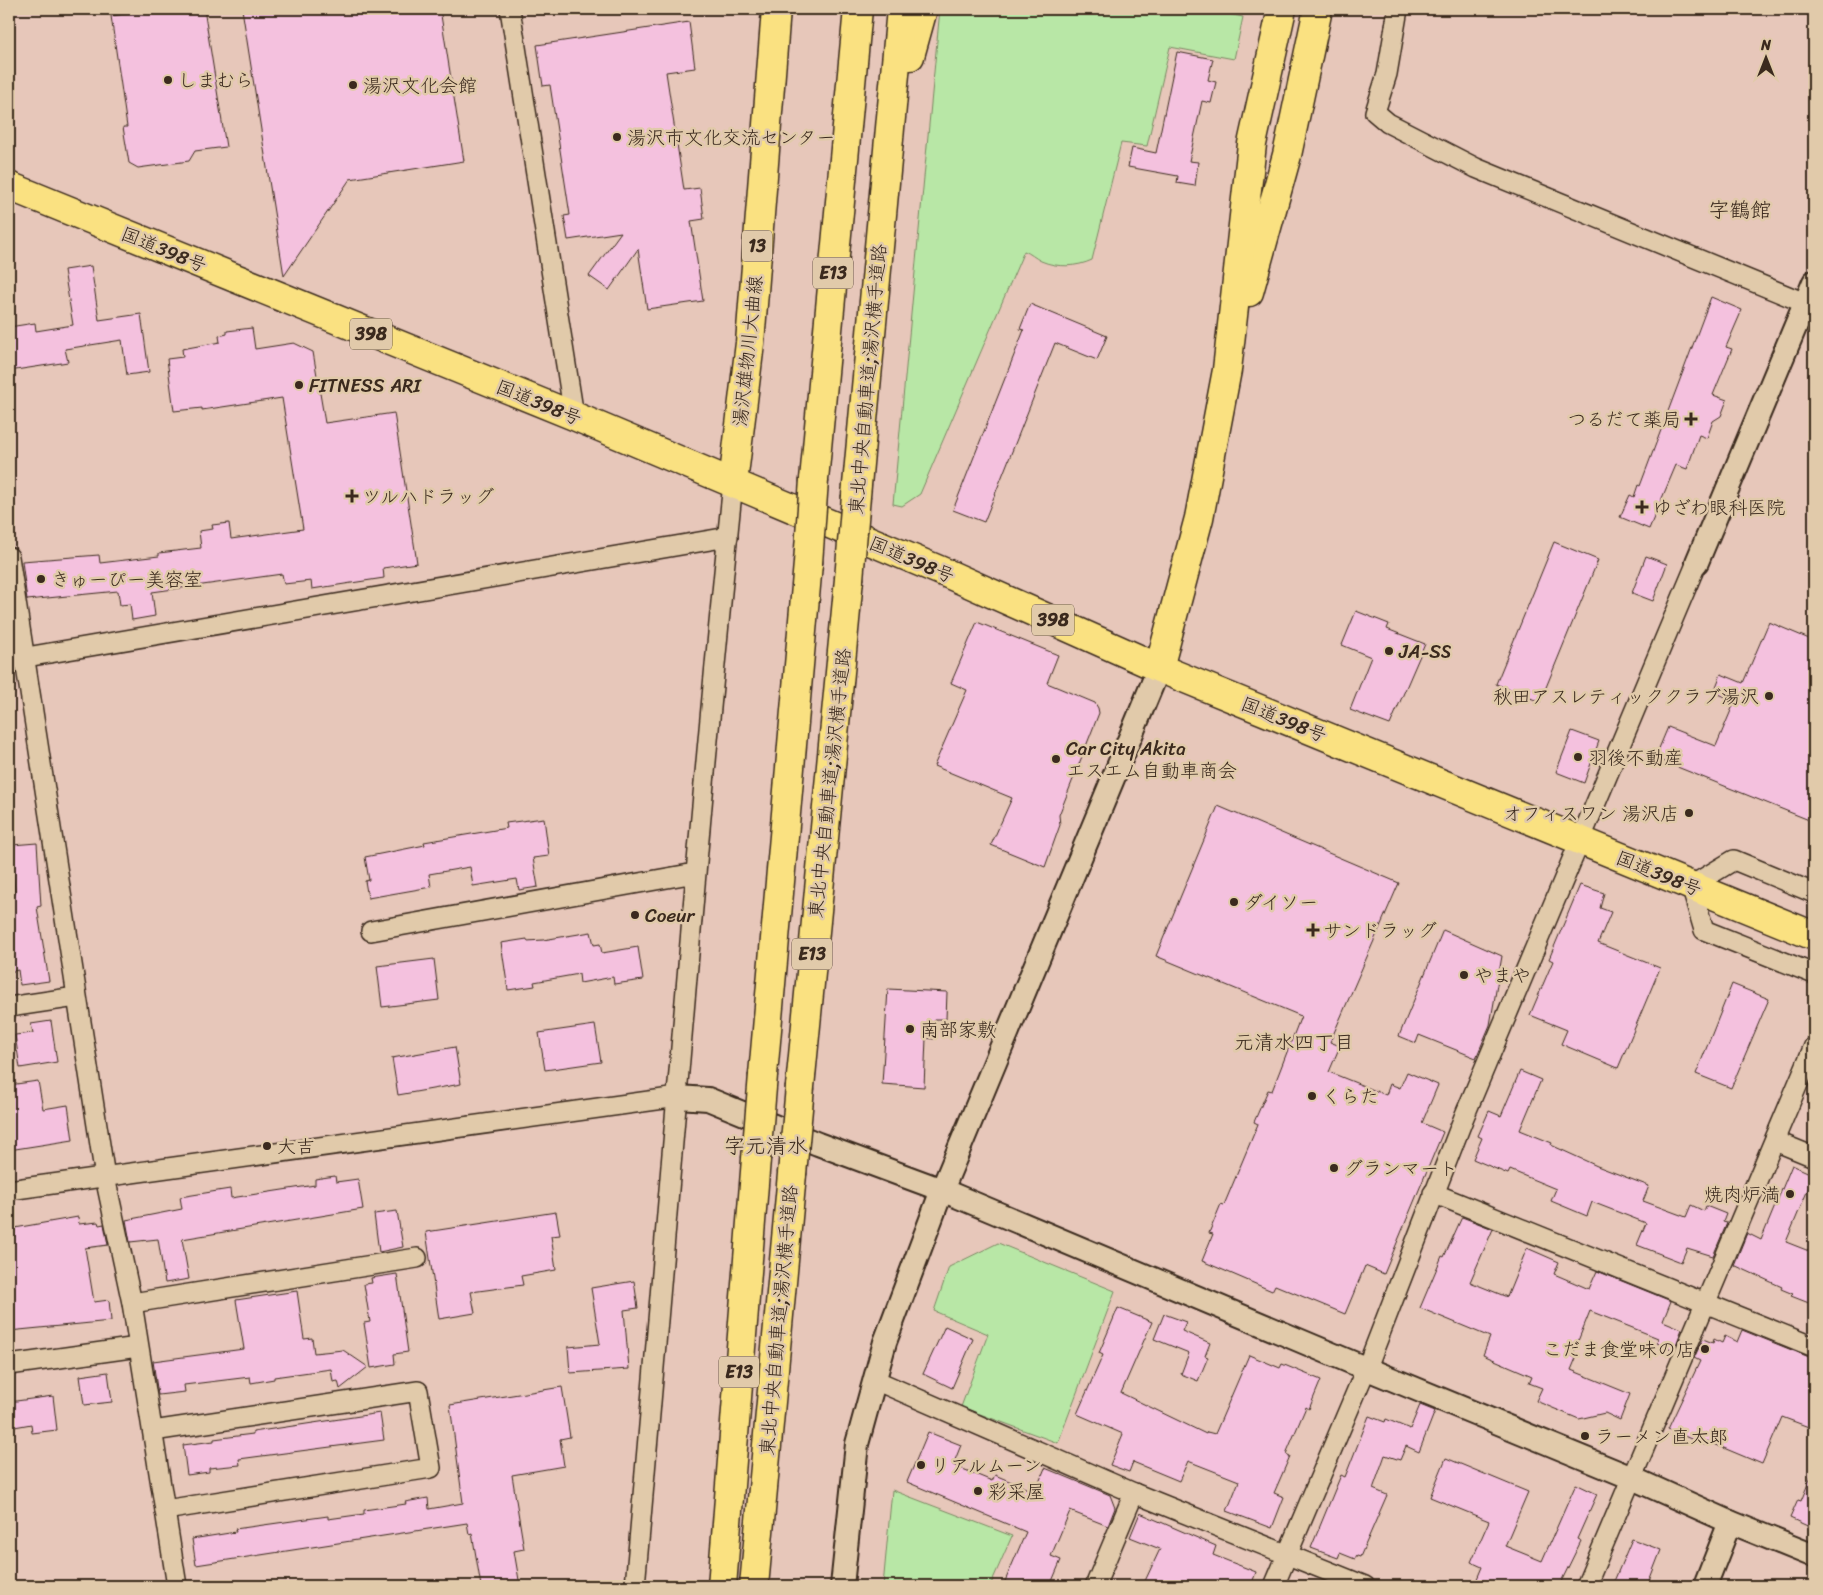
<svg xmlns="http://www.w3.org/2000/svg" width="1823" height="1595" viewBox="0 0 1823 1595" font-family="Sriracha,'Klee One',sans-serif">
<style>
.green{fill:#b8e7a6;stroke:#7a8862}
.building{fill:#f4c1de;stroke:#3b2a1e}
.lines{fill:none;stroke-linecap:round;stroke-linejoin:round}
.minor-casing{stroke:#3b2a1e;stroke-width:22}
.tertiary-casing{stroke:#3b2a1e;stroke-width:26}
.primary-casing{stroke:#3b2a1e;stroke-width:31}
.trunk-casing{stroke:#3b2a1e;stroke-width:31}
.motorway-casing{stroke:#3b2a1e;stroke-width:31}
.minor{stroke:#e1caaa;stroke-width:19}
.tertiary{stroke:#e1caaa;stroke-width:22}
.primary{stroke:#fae181;stroke-width:28}
.trunk{stroke:#fae181;stroke-width:28}
.motorway{stroke:#fae181;stroke-width:28}
.motorway-bridge-casing{stroke:#3b2a1e;stroke-width:31;stroke-linecap:butt}
.motorway-bridge{stroke:#fae181;stroke-width:28}
.poi-dot{fill:#3b2a1e;stroke:#e1caaa;stroke-width:2}
.labels{text-anchor:middle;stroke-width:5;stroke-linejoin:round;paint-order:stroke}
.shield{fill:#e1caaa;stroke:#6d5a48;stroke-width:1}
.shield-label{font-size:18px;font-weight:bold;fill:#3b2a1e}
.poi-label{font-size:19px;fill:#3b2a1e;stroke:#e1caaa;text-anchor:start}
.street-label{font-size:19px;fill:#3b2a1e;stroke:#e1caaa}
.neighbourhood-label{font-size:20px;fill:#3b2a1e;stroke:#e1caaa}
.quarter-label{font-size:21px;fill:#3b2a1e;stroke:#e1caaa}
</style>
<rect width="100%" height="100%" fill="#e7c7ba"/>
<filter id="ink" filterUnits="userSpaceOnUse"><feTurbulence type="fractalNoise" baseFrequency=".02" numOctaves="2"/><feDisplacementMap in="SourceGraphic" scale="10" xChannelSelector="R" yChannelSelector="G"/><feConvolveMatrix kernelMatrix="1 2 1 2 8 2 1 2 1" color-interpolation-filters="sRGB"/></filter>
<g filter="url(#ink)">
<g class="green">
<path d="M940 9H1203L1243 17 1234 59 1170 47 1147 146 1121 143 1092 260C1077 267 1057 268 1041 261 1035 258 1030 253 1024 251L920 494 902 506 893 504Z"/>
<polygon points="998,1243 1115,1291 1058,1443 961,1407 988,1334 934,1311 949,1267"/>
<polygon points="892,1490 1012,1536 990,1586 883,1586"/>
</g>
<g class="building">
<polygon points="160,9 204,9 226,147 195,151 189,161 138,168 129,163 123,127 127,127 111,16"/>
<polygon points="242,9 440,9 464,161 350,179 284,276"/>
<polygon points="689,22 695,68 666,72 684,190 700,188 704,219 691,221 703,301 647,309 638,249 609,290 589,276 621,232 568,240 564,216 570,215 550,85 543,86 537,45"/>
<polygon points="1177,52 1213,59 1208,80 1216,82 1211,103 1202,101 1189,161 1198,162 1195,186 1177,183 1178,176 1128,167 1132,148 1156,153"/>
<polygon points="91,266 99,320 141,314 149,372 127,375 122,340 65,349 68,362 9,371 9,327 35,323 36,331 73,325 64,270"/>
<polygon points="1711,297 1742,310 1726,347 1732,349 1713,395 1727,400 1721,416 1713,421 1707,438 1699,435 1687,469 1676,465 1649,529 1620,517 1630,495 1634,497 1638,485 1640,486"/>
<polygon points="1030,304 1107,336 1097,360 1055,343 984,522 953,510 1024,330 1020,329"/>
<polygon points="252,328 255,349 294,343 313,352 325,423 394,413 417,563 383,568 384,578 312,589 311,581 284,584 282,574 152,592 155,616 132,620 130,604 120,605 118,591 27,600 22,561 99,555 100,563 159,556 159,553 201,548 199,531 213,529 212,525 229,523 231,539 303,529 282,398 202,410 202,408 174,411 167,359 183,357 182,349 220,342 219,336 227,334 227,331"/>
<polygon points="1554,542 1598,560 1540,702 1496,684"/>
<polygon points="1646,556 1667,564 1653,601 1632,593"/>
<polygon points="1356,611 1389,624 1387,629 1425,644 1390,725 1350,710 1371,657 1342,645"/>
<polygon points="977,622 1058,655 1047,683 1095,703 1098,708 1099,713 1059,815 1060,825 1045,867 991,845 1012,798 934,766 967,690 951,683"/>
<polygon points="1769,622 1814,641 1814,822 1655,758 1668,727 1716,746 1735,701 1714,692 1721,674 1743,683"/>
<polygon points="1572,731 1599,741 1584,783 1556,772"/>
<polygon points="1218,806 1399,883 1330,1042 1340,1046 1329,1072 1386,1095 1390,1084 1400,1088 1407,1072 1438,1085 1422,1123 1443,1132 1384,1274 1365,1266 1345,1314 1275,1285 1272,1291 1202,1261 1213,1234 1209,1233 1221,1204 1224,1205 1258,1124 1254,1122 1268,1090 1272,1091 1301,1016 1156,956"/>
<polygon points="544,818 549,856 533,858 538,887 519,890 517,879 473,886 470,867 429,874 431,887 368,898 365,881 369,880 365,857 425,845 424,842 507,828 506,823"/>
<polygon points="37,843 41,906 37,907 49,981 20,985 18,970 9,972 9,894 15,893 12,845"/>
<polygon points="1580,885 1604,893 1600,908 1611,912 1598,943 1660,968 1618,1068 1561,1044 1567,1030 1530,1015 1553,961 1549,959"/>
<polygon points="1443,930 1502,956 1490,1025 1476,1058 1419,1035 1416,1043 1399,1036"/>
<polygon points="591,932 594,945 600,944 602,953 638,947 643,980 614,984 613,977 580,983 579,974 534,982 535,986 508,990 501,943 527,939 527,941 543,940"/>
<polygon points="434,959 439,1000 382,1007 377,966"/>
<polygon points="1732,984 1769,999 1731,1088 1696,1074"/>
<polygon points="888,989 947,992 946,1019 935,1019 934,1039 926,1038 924,1087 882,1084"/>
<polygon points="51,1021 57,1062 20,1068 15,1035 33,1033 31,1024"/>
<polygon points="595,1025 601,1062 545,1070 539,1033"/>
<polygon points="455,1047 461,1084 398,1095 392,1058"/>
<polygon points="1520,1071 1541,1080 1520,1130 1552,1143 1551,1145 1597,1166 1649,1186 1643,1201 1686,1217 1691,1205 1704,1211 1706,1206 1726,1214 1723,1222 1727,1223 1713,1256 1687,1248 1681,1262 1637,1245 1646,1223 1592,1202 1587,1216 1551,1201 1556,1189 1510,1170 1508,1174 1473,1159 1482,1138 1478,1136 1489,1111 1501,1116"/>
<polygon points="38,1081 43,1109 68,1105 73,1140 9,1150 9,1085"/>
<polygon points="1792,1165 1814,1175 1786,1242 1814,1253 1814,1305 1791,1296 1793,1294 1781,1289 1782,1287 1734,1265 1747,1233 1761,1240"/>
<polygon points="335,1176 336,1182 358,1179 363,1209 182,1239 189,1279 165,1283 158,1239 130,1242 126,1220 182,1209 180,1197 230,1189 231,1198 315,1185 315,1179"/>
<polygon points="397,1211 403,1247 379,1252 374,1214"/>
<polygon points="556,1212 560,1235 551,1236 556,1270 521,1276 523,1285 471,1292 475,1313 439,1319 426,1232"/>
<polygon points="78,1217 79,1224 98,1222 99,1225 104,1224 108,1245 85,1248 94,1302 109,1300 111,1321 9,1331 9,1229"/>
<polygon points="1462,1217 1493,1229 1470,1282 1507,1297 1527,1248 1559,1262 1554,1274 1589,1289 1597,1271 1671,1301 1663,1321 1682,1329 1674,1350 1657,1343 1658,1338 1590,1311 1572,1356 1576,1358 1571,1370 1630,1394 1620,1420 1605,1413 1579,1419 1536,1401 1542,1388 1529,1383 1532,1376 1483,1355 1490,1337 1420,1308 1442,1256 1444,1257"/>
<polygon points="397,1274 408,1352 394,1354 395,1364 371,1368 364,1323 370,1322 364,1284 372,1283 371,1278"/>
<polygon points="634,1281 638,1308 624,1310 629,1369 570,1373 568,1347 600,1344 591,1288"/>
<polygon points="297,1291 304,1339 312,1338 314,1353 343,1350 368,1367 340,1389 338,1381 333,1382 331,1369 274,1377 274,1379 251,1383 250,1377 184,1385 185,1392 158,1395 153,1361 244,1349 236,1300"/>
<polygon points="1118,1308 1152,1322 1121,1393 1206,1434 1207,1432 1215,1434 1249,1355 1280,1368 1282,1364 1321,1380 1309,1409 1306,1407 1286,1454 1290,1456 1274,1493 1284,1497 1272,1528 1227,1511 1239,1481 1188,1461 1179,1481 1133,1462 1129,1472 1110,1465 1123,1434 1077,1414 1103,1355 1099,1353"/>
<polygon points="1164,1314 1186,1322 1182,1331 1210,1343 1205,1356 1208,1357 1198,1381 1181,1374 1189,1353 1154,1339"/>
<polygon points="945,1326 973,1339 952,1388 923,1374"/>
<polygon points="1742,1330 1814,1359 1814,1365 1808,1380 1814,1382 1814,1429 1782,1417 1762,1464 1707,1441 1705,1445 1668,1429 1700,1361 1694,1358 1703,1339 1713,1343 1714,1339 1722,1343 1725,1336 1737,1342"/>
<polygon points="108,1372 112,1402 84,1405 80,1376"/>
<polygon points="562,1387 570,1437 560,1439 564,1466 512,1475 524,1549 514,1551 520,1586 481,1586 472,1533 469,1534 467,1523 196,1565 192,1539 236,1532 235,1529 328,1516 328,1519 364,1514 364,1510 406,1504 405,1502 428,1498 429,1509 463,1503 450,1405"/>
<polygon points="53,1396 57,1430 32,1433 31,1424 9,1428 9,1402"/>
<polygon points="1420,1405 1435,1411 1419,1452 1406,1446 1400,1460 1385,1455 1373,1489 1387,1495 1360,1557 1357,1556 1355,1559 1340,1553 1338,1558 1311,1548 1341,1475 1345,1477 1369,1416 1385,1422 1386,1419 1410,1429"/>
<polygon points="380,1413 384,1440 239,1459 240,1465 209,1468 209,1472 187,1475 183,1445 214,1441 214,1439 253,1434 253,1432"/>
<polygon points="928,1432 961,1445 953,1465 992,1481 995,1475 1035,1492 1045,1468 1110,1495 1115,1508 1108,1526 1070,1511 1051,1556 1061,1560 1050,1586 1003,1586 1026,1532 907,1482"/>
<polygon points="1446,1458 1528,1492 1505,1546 1542,1561 1576,1484 1597,1494 1577,1539 1581,1541 1559,1586 1474,1586 1482,1567 1471,1562 1489,1521 1430,1497"/>
<polygon points="1814,1469 1814,1529 1790,1518 1798,1500 1801,1501"/>
<polygon points="1140,1513 1216,1546 1213,1555 1256,1572 1251,1586 1156,1586 1145,1581 1160,1549 1130,1537"/>
<polygon points="1632,1539 1661,1550 1647,1586 1612,1586"/>
</g>
<g class="lines">
<defs>
<g id="minor">
<polyline points="510,9 574,416"/>
<polyline points="1398,9 1387,74 1375,112 1388,123 1476,168 1805,303"/>
<polyline points="9,557 105,1177 132,1303 177,1586"/>
<polyline points="9,660 728,537"/>
<polyline points="1814,893 1734,860 1691,886 1704,930 1814,974"/>
<polyline points="371,931 695,873"/>
<polyline points="9,1007 76,997"/>
<polyline points="1775,1141 1814,1157"/>
<polyline points="9,1190 678,1097"/>
<polyline points="1433,1193 1814,1347"/>
<polyline points="132,1303 417,1258"/>
<polyline points="9,1365 138,1347"/>
<polyline points="875,1380 1134,1493 1365,1586"/>
<polyline points="153,1431 418,1391 431,1468 165,1510"/>
<path d="M635 1586C668 1218 695 850 733 483"/>
<polyline points="1095,1586 1134,1493"/>
<polyline points="1274,1586 1371,1357 1464,1117 1697,562"/>
<polyline points="1586,1586 1814,1046"/>
</g>
<g id="tertiary">
<polyline points="1697,562 1814,282"/>
<polyline points="678,1097 708,1099 818,1144 942,1190 1365,1368 1632,1478 1730,1522 1814,1556"/>
<polyline points="842,1586 857,1444 885,1342 942,1190 1159,668"/>
<polyline points="1705,1586 1730,1522"/>
</g>
<polyline id="primary" points="733,483 750,343 776,9"/>
<polyline id="trunk" points="9,186 574,416 946,573 1159,668 1814,936"/>
<g id="motorway">
<polyline points="910,56 923,9"/>
<polyline points="1249,292 1287,155 1318,9"/>
<polyline points="814,480 858,9"/>
<polyline points="856,496 901,9"/>
<polyline points="1159,668 1199,518 1227,370 1252,144 1282,9"/>
<polyline points="763,1075 808,563"/>
<polyline points="800,1087 849,579"/>
<polyline points="722,1586 756,1159"/>
<polyline points="754,1586 792,1174"/>
</g>
</defs>
<use href="#minor" class="minor-casing"/>
<use href="#tertiary" class="tertiary-casing"/>
<use href="#primary" class="primary-casing"/>
<use href="#trunk" class="trunk-casing"/>
<use href="#motorway" class="motorway-casing"/>
<use href="#minor" class="minor"/>
<use href="#tertiary" class="tertiary"/>
<use href="#primary" class="primary"/>
<use href="#trunk" class="trunk"/>
<use href="#motorway" class="motorway"/>
<defs>
<g id="motorway-bridge">
<polyline points="808,563 814,480"/>
<polyline points="849,579 856,496"/>
<polyline points="756,1159 763,1075"/>
<polyline points="792,1174 800,1087"/>
</g>
</defs>
<use href="#motorway-bridge" class="motorway-bridge-casing"/>
<use href="#motorway-bridge" class="motorway-bridge"/>
</g>
</g>
<g class="poi-dot">
<circle cx="168" cy="80" r="5"/>
<circle cx="353" cy="85" r="5"/>
<circle cx="617" cy="137" r="5"/>
<circle cx="299" cy="385" r="5"/>
<path d="M1688.5 411.5h5v5h5v5h-5v5h-5v-5h-5v-5h5z"/>
<path d="M349.5 488.5h5v5h5v5h-5v5h-5v-5h-5v-5h5z"/>
<path d="M1639.5 499.5h5v5h5v5h-5v5h-5v-5h-5v-5h5z"/>
<circle cx="41" cy="579" r="5"/>
<circle cx="1389" cy="651" r="5"/>
<circle cx="1769" cy="696" r="5"/>
<circle cx="1578" cy="757" r="5"/>
<circle cx="1056" cy="759" r="5"/>
<circle cx="1689" cy="813" r="5"/>
<circle cx="1234" cy="902" r="5"/>
<circle cx="635" cy="915" r="5"/>
<path d="M1310.5 922.5h5v5h5v5h-5v5h-5v-5h-5v-5h5z"/>
<circle cx="1464" cy="975" r="5"/>
<circle cx="910" cy="1029" r="5"/>
<circle cx="1312" cy="1096" r="5"/>
<circle cx="267" cy="1146" r="5"/>
<circle cx="1334" cy="1168" r="5"/>
<circle cx="1790" cy="1194" r="5"/>
<circle cx="1705" cy="1349" r="5"/>
<circle cx="1585" cy="1436" r="5"/>
<circle cx="921" cy="1465" r="5"/>
<circle cx="978" cy="1491" r="5"/>
</g>
<g class="labels">
<g class="shield">
<rect x="742" y="230.5" width="30" height="31" rx="4"/>
<rect x="813" y="257.5" width="40" height="31" rx="4"/>
<rect x="350" y="318.5" width="42" height="31" rx="4"/>
<rect x="1032" y="604.5" width="42" height="31" rx="4"/>
<rect x="792" y="938.5" width="40" height="31" rx="4"/>
<rect x="719" y="1356.5" width="40" height="31" rx="4"/>
</g>
<g class="shield-label">
<text x="757" y="252">13</text>
<text x="833" y="279">E13</text>
<text x="371" y="340">398</text>
<text x="1053" y="626">398</text>
<text x="812" y="960">E13</text>
<text x="739" y="1378">E13</text>
</g>
<g class="poi-label">
<text x="178" y="87">しまむら</text>
<text x="363" y="92">湯沢文化会館</text>
<text x="627" y="144">湯沢市文化交流センター</text>
<text x="309" y="392">FITNESS ARI</text>
<text x="1681" y="426" text-anchor="end">つるだて薬局</text>
<text x="362" y="503">ツルハドラッグ</text>
<text x="1653" y="514">ゆざわ眼科医院</text>
<text x="51" y="586">きゅーぴー美容室</text>
<text x="1399" y="658">JA-SS</text>
<text x="1759" y="703" text-anchor="end">秋田アスレティッククラブ湯沢</text>
<text x="1066" y="755">Car City Akita<tspan x="1066" dy="22">エスエム自動車商会</tspan></text>
<text x="1588" y="764">羽後不動産</text>
<text x="1679" y="820" text-anchor="end">オフィスワン 湯沢店</text>
<text x="1244" y="909">ダイソー</text>
<text x="645" y="922">Coeur</text>
<text x="1323" y="937">サンドラッグ</text>
<text x="1474" y="982">やまや</text>
<text x="920" y="1036">南部家敷</text>
<text x="1322" y="1103">くらた</text>
<text x="277" y="1153">大吉</text>
<text x="1344" y="1175">グランマート</text>
<text x="1780" y="1201" text-anchor="end">焼肉炉満</text>
<text x="1695" y="1356" text-anchor="end">こだま食堂味の店</text>
<text x="1595" y="1443">ラーメン直太郎</text>
<text x="931" y="1472">リアルムーン</text>
<text x="988" y="1498">彩采屋</text>
</g>
<g class="street-label">
<text transform="translate(164 249) rotate(22)" y="7">国道398号</text>
<text transform="translate(747 351) rotate(-84)" y="7">湯沢雄物川大曲線</text>
<text transform="translate(867 379) rotate(-85)" y="7">東北中央自動車道;湯沢横手道路</text>
<text transform="translate(539 402) rotate(22)" y="7">国道398号</text>
<text transform="translate(912 559) rotate(23)" y="7">国道398号</text>
<text transform="translate(1284 719) rotate(22)" y="7">国道398号</text>
<text transform="translate(829 783) rotate(-84)" y="7">東北中央自動車道;湯沢横手道路</text>
<text transform="translate(1659 873) rotate(22)" y="7">国道398号</text>
<text transform="translate(778 1320) rotate(-85)" y="7">東北中央自動車道;湯沢横手道路</text>
</g>
<g class="neighbourhood-label">
<text x="1294" y="1049">元清水四丁目</text>
</g>
<g class="quarter-label">
<text x="1740" y="217">字鶴館</text>
<text x="766" y="1153">字元清水</text>
</g>
</g>
<rect width="1823" height="1595" fill="none" stroke="#e1caaa" stroke-width="30"/>
<rect x="15" y="15" width="1793" height="1565" fill="none" stroke="#3b2a1e" stroke-width="2" filter="url(#ink)"/>
<g transform="translate(1766 58)" stroke="#e1caaa" stroke-width="4" paint-order="stroke">
<path d="M0-4L9 19L0 12L-9 19Z" fill="#3b2a1e"/>
<text y="-8" font-size="14" font-weight="bold" text-anchor="middle" fill="#3b2a1e">N</text>
</g>
</svg>
